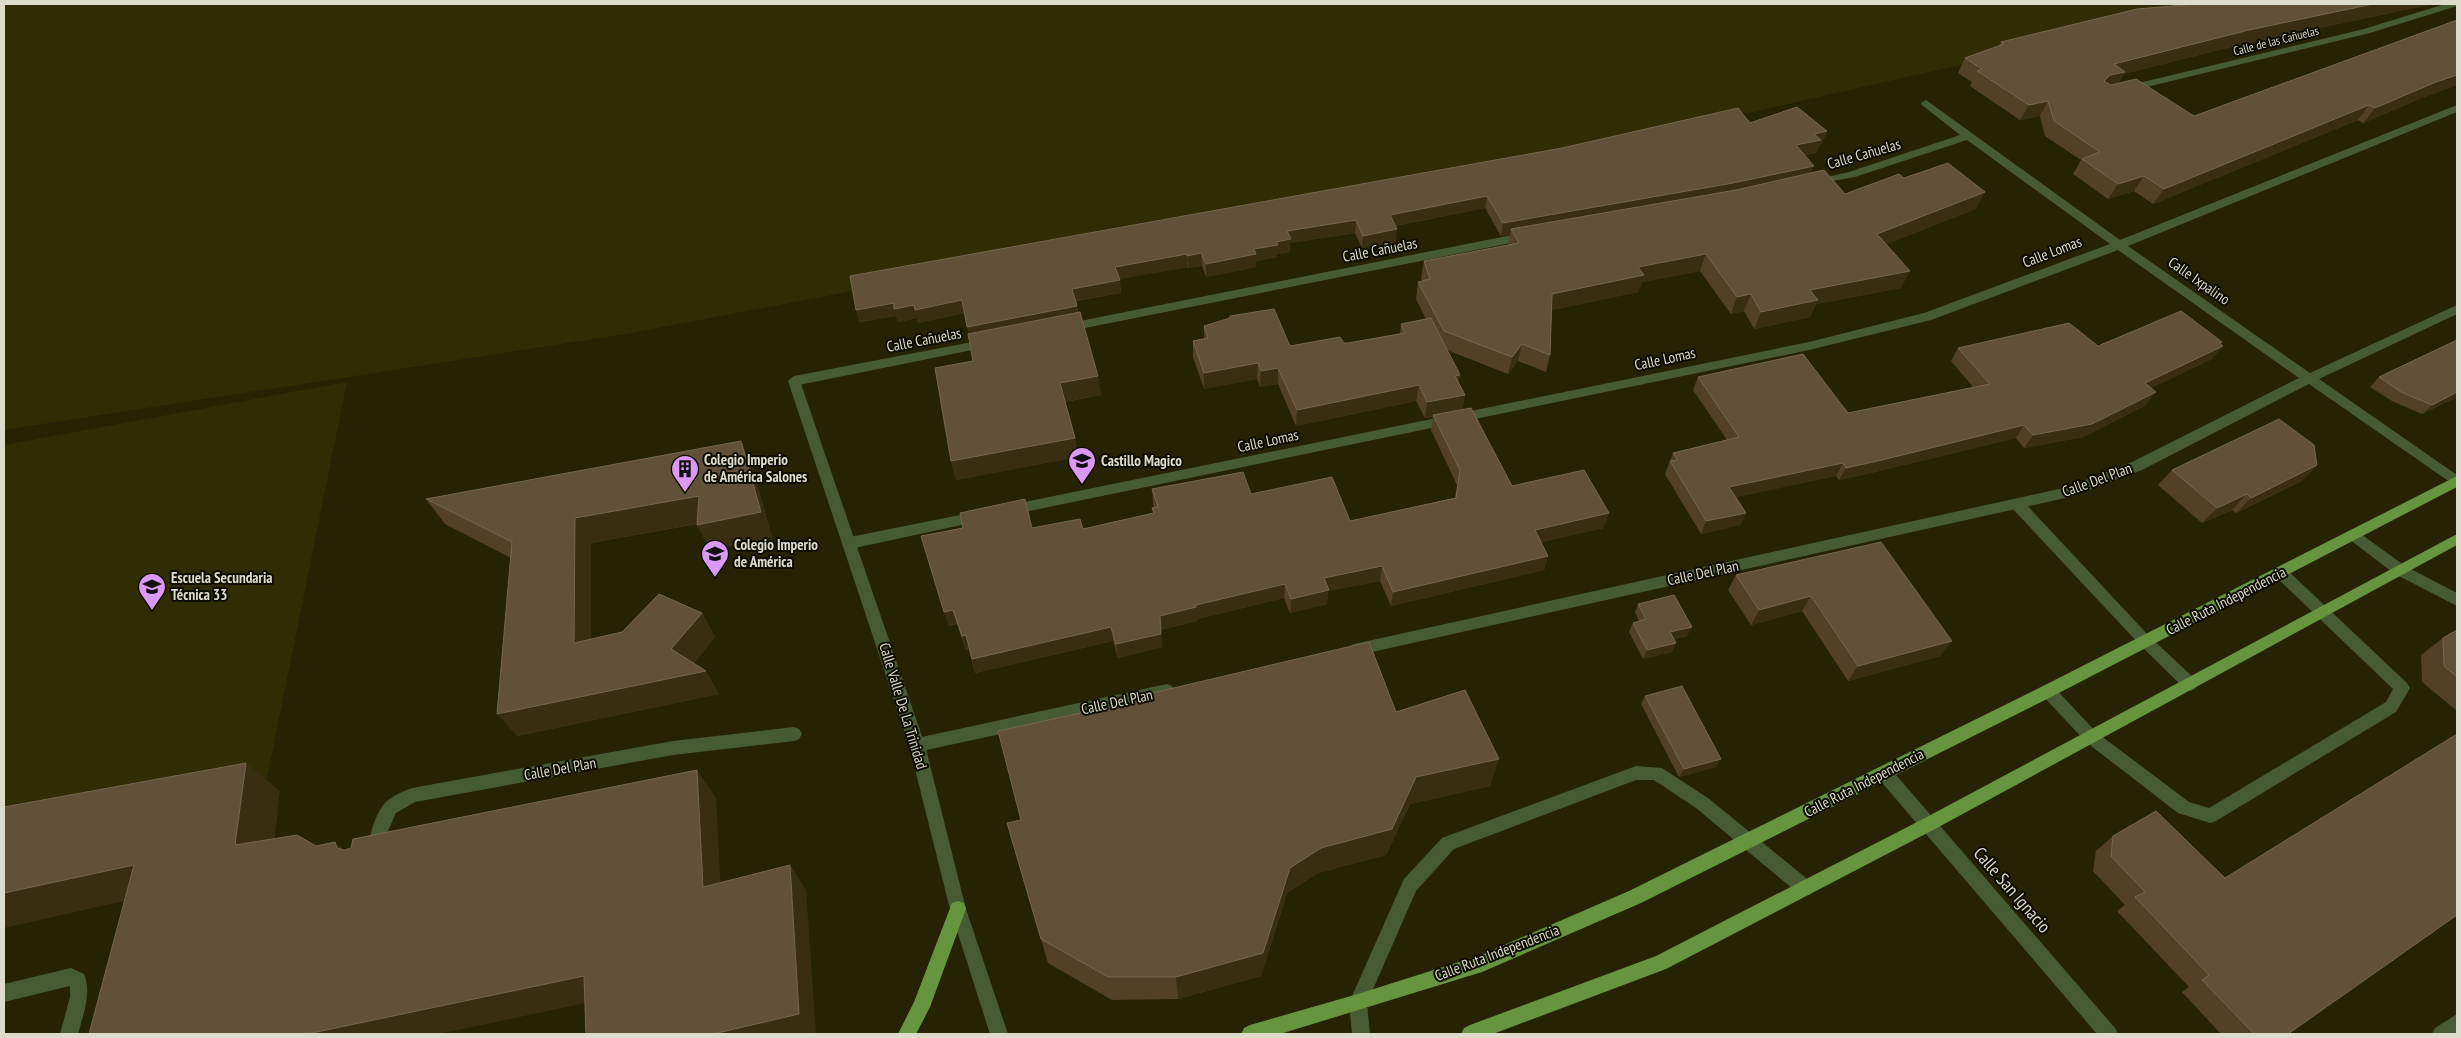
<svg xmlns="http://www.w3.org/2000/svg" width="2461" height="1038" viewBox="0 0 2461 1038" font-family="'PT Sans Narrow',sans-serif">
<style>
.built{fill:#302c03}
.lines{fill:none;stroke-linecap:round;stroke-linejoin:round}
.service{fill:#465b34;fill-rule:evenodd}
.minor{fill:#465b34;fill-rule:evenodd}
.tertiary{fill:#465b34;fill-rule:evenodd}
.primary{fill:#67943e;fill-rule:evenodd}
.wall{fill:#524127}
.shaded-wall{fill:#3a2e12}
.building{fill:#615139;stroke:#756750}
.labels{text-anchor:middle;stroke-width:4;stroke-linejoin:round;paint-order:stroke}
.far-street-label{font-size:12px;fill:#dddcca;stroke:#0d0c02}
.street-label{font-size:15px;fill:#dddcca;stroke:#0d0c02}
.poi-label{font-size:15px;font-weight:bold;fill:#dddcca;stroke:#0d0c02;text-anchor:start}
.near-street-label{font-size:18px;fill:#dddcca;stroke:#0d0c02}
</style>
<rect width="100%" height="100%" fill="#262304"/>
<g class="built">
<polygon points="4,4 2229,4 1528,163 626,334 4,430"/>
<polygon points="347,382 267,778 4,836 4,445"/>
</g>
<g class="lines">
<g class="service">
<polygon points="2017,499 2022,500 2150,637 2195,679 2198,684 2195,689 2190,691 2185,689 2140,645 2012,508 2010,504 2012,500"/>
<polygon points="2354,529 2405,566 2457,593 2457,606 2395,574 2349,539 2347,535 2349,531"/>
<polygon points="2281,567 2286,569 2407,683 2410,688 2396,712 2216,821 2210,823 2178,813 2086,742 2043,696 2040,691 2043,686 2048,684 2053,686 2096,732 2189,802 2209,808 2386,702 2393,689 2276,577 2274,573 2276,569"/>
<path d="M794 727 799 729 802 734 799 739 794 741 673 755 415 802 396 813 387 833 383 857 377 860 371 857C365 844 375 815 384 804 389 797 404 791 412 788L673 741Z"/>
<polygon points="1636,766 1662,768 1708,798 1811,882 1813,888 1811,894 1805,896 1799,894 1696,808 1654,780 1636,780 1454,849 1416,891 1367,1003 1370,1034 1352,1034 1349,1003 1404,879 1442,838"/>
<path d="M71 968 84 974C92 993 83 1015 78 1034H60L70 997V986L4 1002V984Z"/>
</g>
<g class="minor">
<polygon points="2445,4 2457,4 2457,6 2370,33 2126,92 2121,89 2126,86 2364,29"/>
<polygon points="1926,100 2120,240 2457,105 2457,112 2128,246 2310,373 2457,305 2457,314 2319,379 2457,475 2457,487 2309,384 2142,470 2070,497 1354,656 1349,654 1347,650 1349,646 1354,644 2068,487 2132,462 2299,378 2118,250 1931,320 1809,350 1010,515 1005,514 1003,510 1005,506 1010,505 1809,342 1924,313 2110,244 1967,140 1855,177 1810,185 1810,181 1849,172 1960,135 1922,105 1921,103"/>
<polygon points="1527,232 1533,236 1531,239 1065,332 1059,328 1065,324"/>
<polygon points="988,339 992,340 994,343 992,346 794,386 788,381 794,376"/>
<polygon points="980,511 985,512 987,516 985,520 980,521 850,549 845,547 843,543 845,539 850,537"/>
<polygon points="1167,684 1172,686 1175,691 1172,696 1167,698 917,752 911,750 909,745 911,740 917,738"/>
<polygon points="1884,766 1890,768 2115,1028 2118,1034 2097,1034 1878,778 1876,773 1878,768"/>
<polygon points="2457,1014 2457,1033 2432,1034 2435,1028"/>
</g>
<polygon class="tertiary" points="794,376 800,381 925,745 966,909 1008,1034 990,1034 950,909 909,745 788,381"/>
<g class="primary">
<polygon points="2457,476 2457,487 2053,696 1641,903 1482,972 1280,1034 1241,1034 1244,1028 1250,1025 1358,994 1481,955 1629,891 2043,686"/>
<polygon points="2457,534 2457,545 1935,829 1666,969 1493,1034 1461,1034 1464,1028 1470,1025 1656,956 1923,819"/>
<polygon points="958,901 964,903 966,909 930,1007 916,1034 898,1034 914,1002 952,903"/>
</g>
</g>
<g class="wall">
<polygon points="2189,4 2433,4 2239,45 2124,74 2118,83 2194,116 2457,20 2457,85 2424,97 2363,123 2358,120 2153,204 2134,191 2108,199 2073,174 2081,160 2045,136 2040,116 2020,120 1970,86 1972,82 1958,73 1965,58 1999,46 2001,42"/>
<polygon points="1750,123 1827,131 1822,143 1820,144 1816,153 1805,155 1811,173 1845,194 1904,178 1976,209 1886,244 1901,288 1816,304 1810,317 1754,329 1744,311 1731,314 1700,271 1642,282 1638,292 1552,310 1550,355 1546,372 1518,361 1508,374 1447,350 1460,375 1458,382 1465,395 1462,410 1512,486 1609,513 1603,528 1541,542 1548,556 1544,570 1391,606 1380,581 1328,591 1327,604 1290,613 1284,598 1197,619 1197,621 1161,630 1162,647 1118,658 1113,641 975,673 969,649 966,650 957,624 949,626 921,536 1032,528 1083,529 1153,513 1152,508 1154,507 1153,504 1152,489 1251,494 1350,521 1455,498 1457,485 1431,430 1433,417 1425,418 1416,401 1296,426 1278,384 1260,387 1257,379 1204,389 1193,357 1193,341 1204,339 1204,326 1230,318 1230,316 1290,346 1348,343 1400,334 1401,324 1426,319 1416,299 1418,282 1422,281 1421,278 1424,261 1508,245 1510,234 1501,236 1485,208 1395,226 1396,242 1362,248 1355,233 1290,243 1290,252 1277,254 1277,257 1256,261 1256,267 1206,277 1202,266 1188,268 1187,267 1119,279 1121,293 1076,301 1078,312 1101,395 1065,402 1075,438 1077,457 956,480 951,461 973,361 965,313 918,323 917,318 898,322 896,316 860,322 856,310"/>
<polygon points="2457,340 2457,397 2422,414 2392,401 2370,387 2379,377"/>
<polygon points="2220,344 2212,359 2151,388 2146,405 2083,437 2024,448 2016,438 1875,472 1839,480 1836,476 1735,497 1746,513 1740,525 1701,534 1665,474 1673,453 1727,440 1693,390 1698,377 1848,413 1973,387 1951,361 1958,348"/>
<polygon points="2317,465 2302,481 2236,513 2232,510 2202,523 2158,485 2172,470"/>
<polygon points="752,467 772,537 710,550 697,524 591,543 591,639 702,613 715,637 694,663 719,694 517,736 511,558 445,524 426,499"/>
<polygon points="1881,542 1940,656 1848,681 1802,611 1751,625 1728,590 1736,575"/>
<polygon points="1638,604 1687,636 1674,639 1672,652 1643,659 1629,632 1633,623 1639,621 1635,612"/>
<polygon points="2457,630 2457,711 2422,682 2421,655 2443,638"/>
<polygon points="1148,694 1396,712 1490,786 1410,804 1386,855 1318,873 1287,893 1261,976 1178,999 1112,1000 1048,963 1007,823 1021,820 1149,698"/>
<polygon points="1645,696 1721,759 1716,767 1679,777 1641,704"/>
<polygon points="2113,836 2288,1034 2221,1034 2182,992 2189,987 2117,911 2125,905 2093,871 2096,851"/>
</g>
<g class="shaded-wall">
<polygon points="2373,4 2433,4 2239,45 2124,74 2116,87 2095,96 2114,64 2249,30"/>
<polygon points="2457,75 2457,85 2424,97 2363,123 2375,108 2436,82"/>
<polygon points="2048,101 2040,116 2020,120 2029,105"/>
<polygon points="2369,105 2358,120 2153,204 2164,189"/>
<polygon points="1827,131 1822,143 1820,144 1816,153 1791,157 1796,145 1814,134"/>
<polygon points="1814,166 1809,178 1511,229 1510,234 1501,236 1503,223"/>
<polygon points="2144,176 2134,191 2108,199 2118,184"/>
<polygon points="1985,192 1976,209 1869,251 1877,234"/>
<polygon points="1487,196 1485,208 1388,227 1390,215"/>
<polygon points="1356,220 1355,233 1290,243 1290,252 1277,254 1277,257 1256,261 1256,267 1206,277 1206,264 1276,242 1287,231"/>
<polygon points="1397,229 1396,242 1362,248 1363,236"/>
<polygon points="1201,253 1202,266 1188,268 1187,256"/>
<polygon points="1187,254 1187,267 1116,280 1115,267"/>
<polygon points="1706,254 1700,271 1642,282 1638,292 1548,311 1552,294 1638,267"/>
<polygon points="1910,271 1901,288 1816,304 1810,317 1754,329 1761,312 1810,290"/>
<polygon points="1120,280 1121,293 1074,301 1072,289"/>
<polygon points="1751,294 1744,311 1731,314 1737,297"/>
<polygon points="962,300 965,313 918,323 917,318 898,322 896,316 860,322 856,310 894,303 914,305"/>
<polygon points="1077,306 1078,318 970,340 967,327"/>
<polygon points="2222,342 2217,348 2223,346 2212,359 2135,396 2145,383"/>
<polygon points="1522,344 1518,361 1508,374 1512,357"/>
<polygon points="1258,363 1257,379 1204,389 1204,373"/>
<polygon points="1278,368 1278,384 1260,387 1261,371"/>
<polygon points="1460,375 1457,391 1455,376"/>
<polygon points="1098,376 1101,395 1063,402 1060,383"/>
<polygon points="1419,385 1416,401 1296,426 1297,410"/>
<polygon points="2156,392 2146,405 2083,437 2024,448 2033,435"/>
<polygon points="2457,392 2457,397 2422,414 2432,405"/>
<polygon points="1465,395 1462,411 1425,418 1427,402"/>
<polygon points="2024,425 2016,438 1875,472 1839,480 1846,468"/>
<polygon points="1075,438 1077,457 956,480 951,461"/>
<polygon points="741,441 752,467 772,537 710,550 697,525"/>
<polygon points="1843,463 1836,476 1723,500 1729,487"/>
<polygon points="2317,465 2302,481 2236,513 2251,498"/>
<polygon points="2247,494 2232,510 2202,523 2217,508"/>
<polygon points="699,496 712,521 591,543 591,667 574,643 575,518"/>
<polygon points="1609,513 1603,528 1531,545 1535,530"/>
<polygon points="1746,513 1740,525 1701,534 1706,521"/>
<polygon points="1548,556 1544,570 1391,606 1393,592"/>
<polygon points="1382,566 1380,581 1328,591 1327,604 1290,613 1291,599 1324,578"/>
<polygon points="1285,584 1284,598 1197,619 1197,621 1161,630 1162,647 1118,658 1116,644 1160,616 1196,605"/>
<polygon points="1811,596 1802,611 1751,625 1759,610"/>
<polygon points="953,610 957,624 949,626 944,612"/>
<polygon points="702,613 715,637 686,673 671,649"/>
<polygon points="1111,627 1113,641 975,673 972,659"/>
<polygon points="1692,627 1687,636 1666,640 1670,632"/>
<polygon points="966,635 970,649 966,650 962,636"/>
<polygon points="1952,641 1940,656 1848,681 1858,666"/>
<polygon points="1676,643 1672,652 1643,659 1647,650"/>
<polygon points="706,671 719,694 517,736 497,714"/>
<polygon points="1499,759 1490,786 1410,804 1386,855 1318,873 1287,893 1261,976 1178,999 1176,977 1290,868 1416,777"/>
<polygon points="1721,759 1716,767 1679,777 1684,769"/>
<polygon points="246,763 280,791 271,870 235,845"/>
<polygon points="697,770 716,798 722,912 703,887"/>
<polygon points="335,842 367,868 337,848"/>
<polygon points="134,865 173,890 4,928 4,893"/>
<polygon points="790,865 806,890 816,1034 713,1034"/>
<polygon points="584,976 609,998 439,1034 307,1034"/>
</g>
<g class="building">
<polygon points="2196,4 2373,4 2249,30 2114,64 2125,72 2110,75 2104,81 2111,85 2136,79 2194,116 2457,20 2457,75 2436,82 2375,108 2369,105 2164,189 2144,176 2118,184 2082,159 2100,152 2054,121 2048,101 2029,105 1977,71 1982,69 1965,58 2004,44 2001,42 2137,9"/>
<polygon points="1797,107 1827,131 1814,134 1821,140 1796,145 1814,166 1733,183 1503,223 1487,196 1390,215 1397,229 1363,236 1356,220 1287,231 1291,239 1276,242 1278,245 1254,249 1256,254 1206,264 1201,253 1187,256 1187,254 1115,267 1120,280 1072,289 1077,306 967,327 962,300 915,310 914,305 894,309 894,303 856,310 850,276 1562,148 1738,108 1750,123"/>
<polygon points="1948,163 1985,192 1877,234 1910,271 1810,290 1818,300 1761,312 1751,294 1737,297 1706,254 1638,267 1644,275 1552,294 1550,355 1522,344 1512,357 1444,331 1418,282 1430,279 1424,261 1519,243 1511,229 1736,190 1824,170 1845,194 1899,174 1904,178"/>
<polygon points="1274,309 1290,346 1340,337 1344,343 1348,343 1405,333 1401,324 1431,318 1460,375 1455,376 1465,395 1427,402 1419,385 1297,410 1278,368 1261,371 1258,363 1204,373 1193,341 1208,338 1204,326 1230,318 1230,316"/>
<polygon points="2181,311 2222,342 2219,343 2223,346 2145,383 2156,392 2092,424 2033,435 2024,425 1882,460 1846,468 1843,463 1729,487 1746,513 1706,521 1670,461 1678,460 1673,453 1739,437 1698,377 1803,354 1848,413 1990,384 1958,348 2069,323 2098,346"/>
<polygon points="1080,312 1098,376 1060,383 1075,438 951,461 935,368 973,361 968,334"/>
<polygon points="2457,340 2457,392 2432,405 2401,392 2379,377"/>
<polygon points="1471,408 1512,486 1584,470 1609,513 1535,530 1548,556 1393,592 1382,566 1324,578 1329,590 1291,599 1285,584 1196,605 1196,607 1160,616 1161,634 1116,644 1111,627 972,659 966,635 962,636 953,610 944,612 921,536 963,528 960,513 1025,499 1032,528 1080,519 1083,529 1154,513 1152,508 1158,507 1152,489 1243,472 1251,494 1332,477 1350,521 1456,498 1460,470 1433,415"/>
<polygon points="2279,419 2314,445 2317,465 2251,498 2247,494 2217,508 2172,470"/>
<polygon points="741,441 761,512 697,525 699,496 575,518 574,643 622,632 659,594 702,613 671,649 706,671 497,714 512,542 426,499"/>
<polygon points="1881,542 1952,641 1858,666 1811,596 1759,610 1736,575"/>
<polygon points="1674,595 1692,627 1670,632 1676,643 1647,650 1633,623 1646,619 1638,604"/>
<polygon points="2457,630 2457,677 2444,666 2443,638"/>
<polygon points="1369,642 1396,712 1465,690 1499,759 1416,777 1392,829 1321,848 1290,868 1263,953 1176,977 1108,977 1041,939 1007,823 1021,820 998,731 1150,698 1148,694"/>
<polygon points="1682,686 1721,759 1684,769 1645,696"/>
<polygon points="2457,734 2457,915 2288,1034 2254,1034 2202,980 2209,975 2135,897 2145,892 2111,856 2113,836 2156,811 2225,878"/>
<polygon points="246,763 235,845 297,835 316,846 335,842 337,848 344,850 351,848 353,839 697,770 703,887 790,865 799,1014 713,1034 586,1034 584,976 307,1034 89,1034 134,865 4,893 4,807"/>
</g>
<defs>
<symbol id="school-pin" viewBox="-11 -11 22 30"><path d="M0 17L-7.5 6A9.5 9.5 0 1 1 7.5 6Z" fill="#db99f5" stroke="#0d0c02"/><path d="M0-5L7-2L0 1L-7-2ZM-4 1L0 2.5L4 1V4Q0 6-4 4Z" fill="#111"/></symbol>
<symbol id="building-pin" viewBox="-11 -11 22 30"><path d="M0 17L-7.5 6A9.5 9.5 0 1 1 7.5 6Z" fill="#db99f5" stroke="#0d0c02"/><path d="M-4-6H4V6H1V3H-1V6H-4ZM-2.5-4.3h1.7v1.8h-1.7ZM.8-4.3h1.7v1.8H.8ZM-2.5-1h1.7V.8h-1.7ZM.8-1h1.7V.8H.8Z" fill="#111"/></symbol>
</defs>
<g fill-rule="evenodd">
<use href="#school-pin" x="1066" y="445" width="32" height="43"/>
<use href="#building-pin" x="669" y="453" width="32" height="43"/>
<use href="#school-pin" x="699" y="538" width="32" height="43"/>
<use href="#school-pin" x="136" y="571" width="32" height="43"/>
</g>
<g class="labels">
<g class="far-street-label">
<text transform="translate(2276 41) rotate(-14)" y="4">Calle de las Cañuelas</text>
</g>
<g class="street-label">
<text transform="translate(1864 154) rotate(-16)" y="5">Calle Cañuelas</text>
<text transform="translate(1380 250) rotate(-11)" y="5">Calle Cañuelas</text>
<text transform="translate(2052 252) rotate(-21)" y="5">Calle Lomas</text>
<text transform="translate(2199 281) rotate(35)" y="5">Calle Ixpalino</text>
<text transform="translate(924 340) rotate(-11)" y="5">Calle Cañuelas</text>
<text transform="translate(1665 359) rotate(-12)" y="5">Calle Lomas</text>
<text transform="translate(1268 441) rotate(-12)" y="5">Calle Lomas</text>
<text transform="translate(2097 480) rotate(-20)" y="5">Calle Del Plan</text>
<text transform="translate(1703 573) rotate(-12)" y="5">Calle Del Plan</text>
<text transform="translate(2226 601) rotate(-27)" y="5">Calle Ruta Independencia</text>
<text transform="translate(1117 702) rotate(-12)" y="5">Calle Del Plan</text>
<text transform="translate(903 706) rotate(73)" y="5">Calle Valle De La Trinidad</text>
<text transform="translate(560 769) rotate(-10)" y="5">Calle Del Plan</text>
<text transform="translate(1864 783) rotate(-27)" y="5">Calle Ruta Independencia</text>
<text transform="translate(1497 953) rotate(-21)" y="5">Calle Ruta Independencia</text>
</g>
<g class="poi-label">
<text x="704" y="465">Colegio Imperio<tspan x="704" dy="17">de América Salones</tspan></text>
<text x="1101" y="466">Castillo Magico</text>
<text x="734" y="550">Colegio Imperio<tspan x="734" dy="17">de América</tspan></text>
<text x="171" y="583">Escuela Secundaria<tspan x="171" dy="17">Técnica 33</tspan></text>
</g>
<g class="near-street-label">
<text transform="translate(2012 890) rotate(49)" y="6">Calle San Ignacio</text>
</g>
</g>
<rect width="2461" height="1038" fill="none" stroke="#dddcca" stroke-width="10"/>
</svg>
